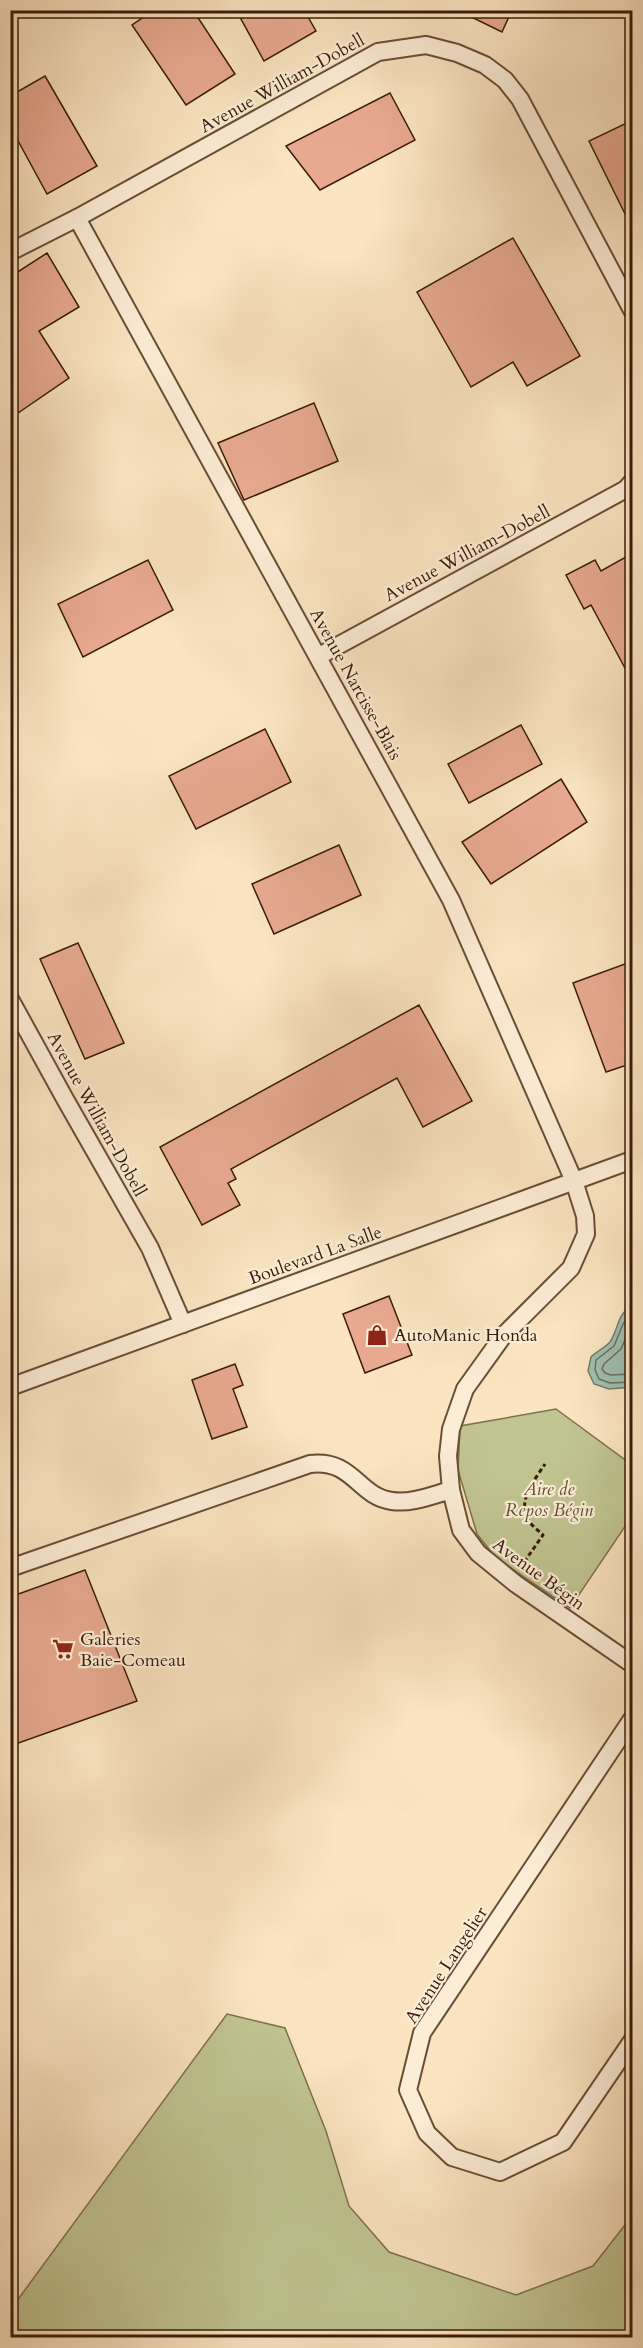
<svg xmlns="http://www.w3.org/2000/svg" width="643" height="2348" viewBox="0 0 643 2348" font-family="Cardo,serif">
<style>
.green{fill:#c0c491;stroke:#7e704c;stroke-width:1.5}
.water{fill:#9ebfb1;stroke:#767d6d;stroke-width:1.5}
.lines{fill:none;stroke-linecap:round;stroke-linejoin:round}
.shore{stroke:#6c6d5c;stroke-width:1.5}
.building{fill:#e8a990;stroke:#3b1b08;stroke-width:1.5}
.minor-casing{stroke:#6b4d36;stroke-width:20}
.path{stroke:#3b1b08;stroke-width:3;stroke-dasharray:4.5 3;stroke-linecap:butt}
.minor{stroke:#fcedd7;stroke-width:16}
.labels{text-anchor:middle;stroke-width:4.5;stroke-linejoin:round;paint-order:stroke}
.street-label{font-size:18px;fill:#3b1b08;stroke:#fcedd7}
.poi-label{font-size:18px;fill:#3b1b08;stroke:#fcedd7;text-anchor:start}
.park-label{font-size:18px;font-style:italic;fill:#634e31;stroke:#fcedd7}
</style>
<rect width="100%" height="100%" fill="#fae4c1"/>
<filter id="stains"><feTurbulence type="fractalNoise" baseFrequency=".00333" numOctaves="4"/><feColorMatrix values="0 0 0 0 .2 0 0 0 0 .09 0 0 0 0 .02 0 0 0 .5 -.17"/></filter>
<radialGradient id="worn" r=".72"><stop offset=".6" stop-color="#630" stop-opacity="0"/><stop offset="1" stop-color="#630" stop-opacity=".3"/></radialGradient>
<g class="green">
<polygon points="556,1409 632,1465 632,1516 570,1608 496,1558 477,1534 458,1470 460,1426"/>
<polygon points="227,2014 285,2028 326,2131 349,2206 389,2252 516,2295 593,2266 632,2216 632,2337 11,2337 11,2309"/>
</g>
<path class="water" d="M632 1306V1387L609 1389 594 1384 588 1371 591 1357C596 1352 606 1347 610 1342 619 1328 617 1314 632 1306Z"/>
<g class="lines">
<g class="shore">
<polyline points="632,1312 623,1324 614,1346 596,1360 595,1370 599,1379 610,1383 632,1382"/>
<polyline points="632,1323 621,1349 604,1364 602,1369 605,1373 611,1375 632,1374"/>
</g>
</g>
<g class="building">
<polygon points="154,10 193,10 235,74 186,105 132,25"/>
<polygon points="236,10 304,10 316,31 264,61"/>
<polygon points="457,10 512,10 502,32"/>
<polygon points="45,76 97,166 47,194 10,126 10,96"/>
<polygon points="390,93 415,140 320,190 286,146"/>
<polygon points="633,120 633,230 589,141"/>
<polygon points="513,238 580,356 527,386 513,362 471,387 417,292"/>
<polygon points="47,253 79,307 39,331 69,378 18,413 10,402 10,277"/>
<polygon points="314,403 338,461 244,500 218,443"/>
<polygon points="633,553 633,683 591,605 584,609 566,575 595,560 601,571"/>
<polygon points="148,560 173,610 83,657 58,604"/>
<polygon points="521,725 542,764 469,803 448,764"/>
<polygon points="265,729 291,782 196,829 169,776"/>
<polygon points="561,779 587,822 491,884 462,842"/>
<polygon points="339,845 361,895 274,934 252,884"/>
<polygon points="78,943 124,1043 85,1059 40,959"/>
<polygon points="633,961 633,1063 606,1072 573,983"/>
<polygon points="419,1005 472,1101 423,1127 397,1078 231,1169 236,1179 228,1183 240,1205 202,1225 160,1147"/>
<polygon points="389,1296 412,1355 365,1373 343,1314"/>
<polygon points="235,1364 243,1385 233,1389 247,1427 212,1439 192,1380"/>
<polygon points="85,1570 137,1701 10,1746 10,1597"/>
</g>
<g class="lines">
<defs>
<g id="minor">
<polyline points="77,218 451,900 574,1181 585,1216 586,1234 571,1268 503,1336 465,1389 451,1429 448,1456 451,1490 461,1530 478,1553 516,1584 632,1664"/>
<polyline points="10,252 77,218 378,52 426,45 457,53 485,65 505,80 520,99 632,310"/>
<polyline points="319,656 626,489 632,482"/>
<polyline points="10,999 65,1099 150,1248 183,1324"/>
<polyline points="10,1387 632,1160"/>
<path d="M10 1568 310 1464C354 1459 357 1496 392 1501 411 1504 433 1495 451 1490"/>
<polyline points="632,1719 422,2033 408,2090 427,2133 452,2157 500,2172 563,2142 632,2041"/>
</g>
</defs>
<use href="#minor" class="minor-casing"/>
<path class="path" d="M520 1568 543 1535C538 1530 529 1524 527 1517 518 1499 536 1478 545 1464"/>
<use href="#minor" class="minor"/>
</g>
<defs>
<symbol id="shop-bare" viewBox="-9 -9 18 18"><path d="M-5-2.5h2.3a2.7 3.5 0 0 1 5.4 0H5L5.5 6h-11ZM-1.5-2.5h3a1.5 2.3 0 0 0-3 0Z" fill="#8f2418" stroke="#fcedd7" stroke-width="2.5" paint-order="stroke"/></symbol>
<symbol id="supermarket-bare" viewBox="-9 -9 18 18"><path d="M-6-5.5h2.5l.6 2H6L4.5 2H-2.5L-4.4-4H-6ZM-1.5 3.2a1.3 1.3 0 1 0 .1 0ZM3 3.2a1.3 1.3 0 1 0 .1 0Z" fill="#8f2418" stroke="#fcedd7" stroke-width="2.5" paint-order="stroke"/></symbol>
</defs>
<g fill-rule="evenodd">
<use href="#shop-bare" x="362" y="1320" width="30" height="30"/>
<use href="#supermarket-bare" x="48" y="1634" width="30" height="30"/>
</g>
<g class="labels">
<g class="street-label">
<text transform="translate(282 83) rotate(-29)" y="6">Avenue William-Dobell</text>
<text transform="translate(467 553) rotate(-28)" y="6">Avenue William-Dobell</text>
<text transform="translate(356 684) rotate(61)" y="6">Avenue Narcisse-Blais</text>
<text transform="translate(97 1114) rotate(61)" y="6">Avenue William-Dobell</text>
<text transform="translate(315 1255) rotate(-20)" y="6">Boulevard La Salle</text>
<text transform="translate(539 1574) rotate(36)" y="6">Avenue Bégin</text>
<text transform="translate(446 1965) rotate(-57)" y="6">Avenue Langelier</text>
</g>
<g class="poi-label">
<text x="394" y="1341">AutoManic Honda</text>
<text x="80" y="1645">Galeries<tspan x="80" dy="21">Baie-Comeau</tspan></text>
</g>
<g class="park-label">
<text x="549" y="1495">Aire de<tspan x="549" dy="21">Repos Bégin</tspan></text>
</g>
</g>
<rect width="643" height="2348" fill="none" stroke="#fae4c1" stroke-width="36"/>
<rect x="12" y="12" width="619" height="2324" fill="none" stroke="#3b1b08" stroke-width="3"/>
<rect x="18" y="18" width="607" height="2312" fill="none" stroke="#3b1b08" stroke-width="1.5"/>
<rect width="100%" height="100%" filter="url(#stains)"/>
<rect width="100%" height="100%" fill="url(#worn)"/>
</svg>
